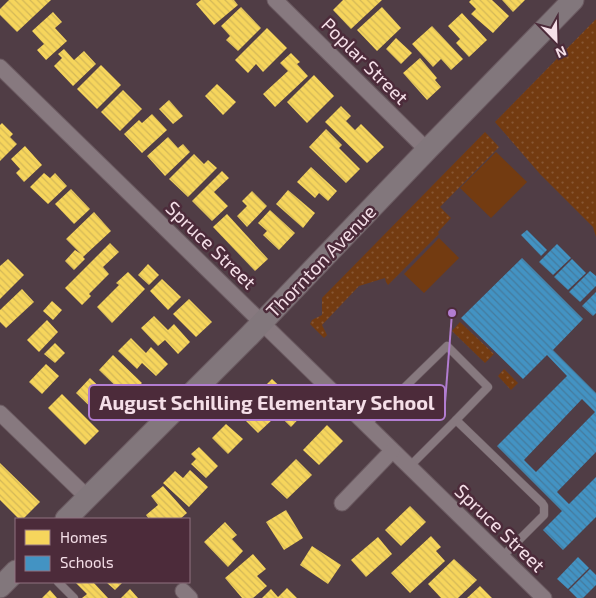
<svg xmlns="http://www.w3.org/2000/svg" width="596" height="598" viewBox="0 0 596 598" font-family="'Exo 2',sans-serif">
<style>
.grass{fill:url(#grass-dots)}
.pitch{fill:#733b11}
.homes{fill:url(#homes-back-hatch)}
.schools{fill:url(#schools-back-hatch);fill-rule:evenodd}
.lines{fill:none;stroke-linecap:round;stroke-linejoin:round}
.lane-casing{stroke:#6b5a61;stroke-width:9}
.street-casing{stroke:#6b5a61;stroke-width:17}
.secondary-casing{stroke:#6b5a61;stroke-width:23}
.lane{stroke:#87797f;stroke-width:8}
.street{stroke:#87797f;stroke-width:15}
.secondary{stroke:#82777c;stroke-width:21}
.labels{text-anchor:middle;stroke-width:5;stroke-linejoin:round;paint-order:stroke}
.street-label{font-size:19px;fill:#f5dfe8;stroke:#4c2b3a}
.leader{fill:none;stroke:#b27dd1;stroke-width:2}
.callout-dot{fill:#b27dd1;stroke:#4c2b3a;stroke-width:2}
.callout{fill:#4c2b3a;stroke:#b27dd1;stroke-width:2}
.callout-label{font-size:20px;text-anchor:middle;font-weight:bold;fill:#f5dfe8}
</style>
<defs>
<pattern id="grass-dots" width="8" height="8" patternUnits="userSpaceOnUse" patternTransform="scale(1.25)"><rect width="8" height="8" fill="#733b11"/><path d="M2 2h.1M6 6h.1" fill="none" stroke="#885734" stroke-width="1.8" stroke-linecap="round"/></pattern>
<pattern id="homes-back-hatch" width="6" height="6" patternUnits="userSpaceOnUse" patternTransform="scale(1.25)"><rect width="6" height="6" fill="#f6d55c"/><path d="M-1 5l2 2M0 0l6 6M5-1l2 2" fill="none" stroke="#d4b858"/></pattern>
<pattern id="schools-back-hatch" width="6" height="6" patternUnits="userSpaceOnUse" patternTransform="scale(1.25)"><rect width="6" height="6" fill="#4393c3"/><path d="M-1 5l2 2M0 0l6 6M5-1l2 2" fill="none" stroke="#457b9e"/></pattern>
</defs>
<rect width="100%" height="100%" fill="#503d45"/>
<g class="grass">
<polygon points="596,19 596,237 593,227 540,174 495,122"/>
<polygon points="485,132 499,147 440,207 451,218 438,232 439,234 388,285 386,282 385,278 359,286 322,325 327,335 324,338 310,324 312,320 322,315 322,298"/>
<polygon points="460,322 494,354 485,363 452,331"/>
<polygon points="504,369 518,383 511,390 498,376"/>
</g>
<g class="pitch">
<polygon points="496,152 527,182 491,218 460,188"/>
<polygon points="439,238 459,258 424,293 404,274"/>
</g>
<g class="homes">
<polygon points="9,0 51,0 17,32 0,15 0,9"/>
<polygon points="201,0 234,0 238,5 214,25 196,4"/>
<polygon points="343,0 382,0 351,29 333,10"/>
<polygon points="471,0 492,0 509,16 493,33 471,14 476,9 469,2"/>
<polygon points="502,0 525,0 513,12"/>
<polygon points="241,7 261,28 238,51 226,40 230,36 221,26"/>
<polygon points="382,7 401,28 377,51 357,30"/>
<polygon points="53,12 62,22 55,28 67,41 46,60 37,50 44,44 32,31"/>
<polygon points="462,13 487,40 469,57 456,43 460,39 448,26"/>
<polygon points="432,26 463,59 451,70 441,59 433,67 412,44"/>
<polygon points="267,28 287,48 263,72 256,64 248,73 235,60"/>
<polygon points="396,38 412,53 401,64 386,49"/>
<polygon points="64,49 74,60 84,51 96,64 73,86 54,66 62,58 58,54"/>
<polygon points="291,53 300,62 297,64 308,76 275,107 263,94 288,71 280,63"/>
<polygon points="420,58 437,78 435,80 441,87 427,100 403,73"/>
<polygon points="101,65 121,85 97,109 77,89"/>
<polygon points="314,75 334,96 307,123 287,102"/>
<polygon points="217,84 236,102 223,115 205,96"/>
<polygon points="123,90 142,109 120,131 101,112"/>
<polygon points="169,100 183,116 173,124 159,109"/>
<polygon points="341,106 351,116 346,121 355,130 361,124 384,147 367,163 325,122"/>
<polygon points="152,114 167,130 142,153 124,134 139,120 142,123"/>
<polygon points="2,123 13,134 10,137 17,144 0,161 0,125"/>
<polygon points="326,129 342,145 339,148 360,169 346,183 309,147"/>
<polygon points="168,137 178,148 183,144 190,152 165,176 147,156"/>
<polygon points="25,146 42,165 24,182 16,173 20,169 11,159"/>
<polygon points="194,154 204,164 208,160 217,168 188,197 169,179"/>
<polygon points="311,167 337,191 328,201 319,193 315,198 297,182"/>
<polygon points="222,171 229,178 214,192 228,206 212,221 192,201"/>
<polygon points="44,173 50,178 55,173 67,186 48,204 30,187"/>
<polygon points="71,189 90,209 74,224 55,204"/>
<polygon points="288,190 315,213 303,228 276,204"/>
<polygon points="252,191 267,206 247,227 237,216 247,206 242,201"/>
<polygon points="270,210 295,233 279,250 263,235 267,231 258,223"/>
<polygon points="94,212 111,231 83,257 85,259 74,270 65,261 75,250 81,254 66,239"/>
<polygon points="227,214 268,259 255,271 213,227"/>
<polygon points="110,243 119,252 103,267 109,274 89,294 91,296 82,305 65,288"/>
<polygon points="8,259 24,275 0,299 0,266"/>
<polygon points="148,264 159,275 149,285 138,275"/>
<polygon points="128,272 145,289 112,323 97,307 119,285 116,283"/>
<polygon points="162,279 181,297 168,310 150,291"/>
<polygon points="22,289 34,302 6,328 0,322 0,310"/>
<polygon points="189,299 212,322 196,337 173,314"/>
<polygon points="52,301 62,310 53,320 43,311"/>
<polygon points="154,316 168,330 174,324 190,342 178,354 165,340 158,346 141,328"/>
<polygon points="47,320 58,332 39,352 27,340"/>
<polygon points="131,338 146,353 151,347 168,364 156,376 142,363 137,369 118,351"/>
<polygon points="55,343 65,353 55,363 44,354"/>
<polygon points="113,355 142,383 127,397 99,370"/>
<polygon points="46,364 59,376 42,394 29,382"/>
<polygon points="90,378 109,396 107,397 117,407 104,420 76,393"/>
<polygon points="272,379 306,411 291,427 257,394"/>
<polygon points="62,394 99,431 85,445 48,408"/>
<polygon points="254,400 273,419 258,433 239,414"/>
<polygon points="226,424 243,439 228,454 212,438"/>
<polygon points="327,425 343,441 319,465 303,450"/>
<polygon points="199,447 218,466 206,478 191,464 196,459 191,454"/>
<polygon points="296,459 312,475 287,499 271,484"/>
<polygon points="0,463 40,502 23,519 19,519 0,500"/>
<polygon points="190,470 208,487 189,507 163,483 175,471 183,478"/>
<polygon points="163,486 187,513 180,519 149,519 146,515 158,505 151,496"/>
<polygon points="410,506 426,522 401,546 385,530"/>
<polygon points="286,510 303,538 284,550 266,522"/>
<polygon points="225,522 237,535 232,539 243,551 228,567 204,542"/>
<polygon points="431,536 441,547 436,551 445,561 410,593 391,573"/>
<polygon points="378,537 392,554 366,577 351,560"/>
<polygon points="312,546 341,565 328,584 300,565"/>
<polygon points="253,554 266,569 257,576 267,586 253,598 242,598 225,578"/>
<polygon points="454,559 477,580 458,598 441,598 428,584"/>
<polygon points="75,582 93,582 108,598 82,598 87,594"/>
<polygon points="106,582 123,582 115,590"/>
<polygon points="480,586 492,598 467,598"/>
<polygon points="287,588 297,598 262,598 271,589 278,597"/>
<polygon points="130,589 138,598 121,598"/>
<polygon points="50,590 57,598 42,598"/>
</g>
<g class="schools">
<polygon points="527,230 547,250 541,256 521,235"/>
<polygon points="557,244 571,258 553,275 539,262"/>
<path d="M522 258 583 319 553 350 596 393V452L557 492 569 504 596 477V517L563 550 543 530 562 511 497 446 567 376 547 355 523 379 461 318ZM582 399 595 412 536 472 524 460Z"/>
<polygon points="572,259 586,273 568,290 554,277"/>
<polygon points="590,271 596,276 596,286 580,302 569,292"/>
<polygon points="596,292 596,313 593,316 582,306"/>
<polygon points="578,557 589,568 568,589 557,579"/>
<polygon points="590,569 596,575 596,585 583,598 577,598 569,590"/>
</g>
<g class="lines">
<defs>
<g id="lane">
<polyline points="366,425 447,346 488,387 456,420"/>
<polyline points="409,467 456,420 542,503 544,506 544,515 502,557"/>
<polyline points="58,582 74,598"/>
</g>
<g id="street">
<polyline points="275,0 427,150"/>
<polyline points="0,67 544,598"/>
<polyline points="0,413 87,497"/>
<polyline points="342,503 392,451"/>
<polyline points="183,591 190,598"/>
</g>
<g id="secondary">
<polyline points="66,519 249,336 427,150 573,0"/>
<polyline points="0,587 16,571"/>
</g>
</defs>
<use href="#lane" class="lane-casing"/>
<use href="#street" class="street-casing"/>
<use href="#secondary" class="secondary-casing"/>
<use href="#lane" class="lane"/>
<use href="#street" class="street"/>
<use href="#secondary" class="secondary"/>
</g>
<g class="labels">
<g class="street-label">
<text transform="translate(365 61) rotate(45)" y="7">Poplar Street</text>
<text transform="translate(211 245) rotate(44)" y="7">Spruce Street</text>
<text transform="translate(321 261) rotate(-46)" y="7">Thornton Avenue</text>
<text transform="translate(500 528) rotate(44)" y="7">Spruce Street</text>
</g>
</g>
<path class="leader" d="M452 313L445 403"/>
<circle class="callout-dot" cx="452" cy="313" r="5"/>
<rect class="callout" x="89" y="385" width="356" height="35" rx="5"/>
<g class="callout-label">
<text x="267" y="410">August Schilling Elementary School</text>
</g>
<rect x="15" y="518" width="175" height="65" fill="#4c2b3a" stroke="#907380"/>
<rect x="25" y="530" width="25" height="15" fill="#f6d55c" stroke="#907380"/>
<text x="60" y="543" font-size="15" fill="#f5dfe8">Homes</text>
<rect x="25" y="556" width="25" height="15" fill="#4393c3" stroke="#907380"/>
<text x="60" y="568" font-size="15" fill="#f5dfe8">Schools</text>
<g transform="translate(556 40) rotate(157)" stroke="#4c2b3a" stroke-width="4" paint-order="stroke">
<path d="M0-4L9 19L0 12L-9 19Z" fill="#f5dfe8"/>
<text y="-8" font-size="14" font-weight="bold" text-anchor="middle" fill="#f5dfe8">N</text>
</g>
</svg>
